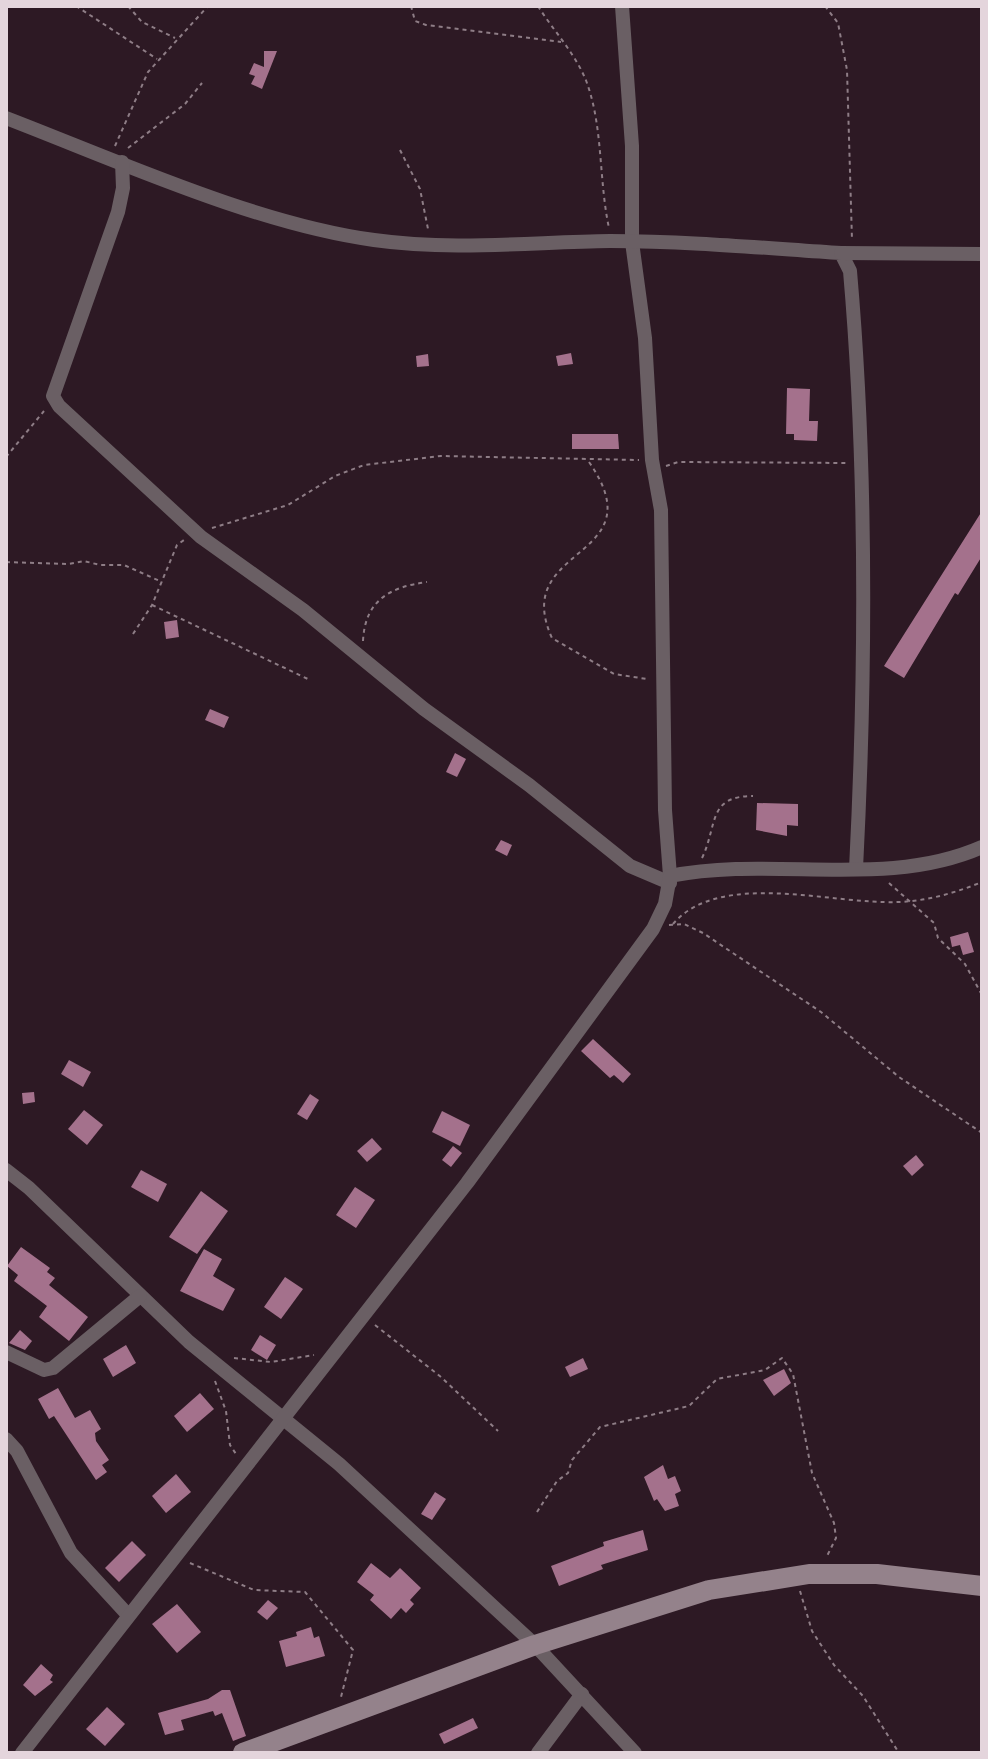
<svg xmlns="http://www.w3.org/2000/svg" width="988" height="1759" viewBox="0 0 988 1759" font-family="'Archivo Narrow',sans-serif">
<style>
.building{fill:#a4718c}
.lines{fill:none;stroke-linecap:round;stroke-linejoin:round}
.path{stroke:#8e7d86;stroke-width:2;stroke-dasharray:4 4;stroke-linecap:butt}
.minor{stroke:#6a5f64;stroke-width:14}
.secondary{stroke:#94828b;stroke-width:20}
</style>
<rect width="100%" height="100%" fill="#2d1924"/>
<g class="building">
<polygon points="264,51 277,51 262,89 251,84 255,76 249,74 254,63 264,67"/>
<polygon points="571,353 573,364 558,366 556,356"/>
<polygon points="428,354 429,366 417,367 416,356"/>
<polygon points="787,388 810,389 809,421 818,421 817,441 794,440 794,434 786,434"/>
<polygon points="572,434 618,434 619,449 572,449"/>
<polygon points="982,511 982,556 958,595 955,593 904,678 884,666"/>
<polygon points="177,620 179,637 166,639 164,622"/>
<polygon points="210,709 229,717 224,728 205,720"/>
<polygon points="455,753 466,759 457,777 446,772"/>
<polygon points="757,803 798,804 798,826 787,825 787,836 756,830"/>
<polygon points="501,840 512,845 507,856 495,850"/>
<polygon points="968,932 974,952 963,955 960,945 952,947 950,937"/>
<polygon points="593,1039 631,1074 623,1083 614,1075 610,1078 581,1051"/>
<polygon points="69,1060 91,1072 83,1087 61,1074"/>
<polygon points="34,1092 35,1102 23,1104 22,1093"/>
<polygon points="310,1094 319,1100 307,1120 297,1114"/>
<polygon points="84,1110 103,1125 87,1145 68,1129"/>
<polygon points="442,1111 470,1125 460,1146 432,1132"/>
<polygon points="372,1138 382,1149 367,1162 357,1151"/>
<polygon points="453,1146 462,1153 451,1167 442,1160"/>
<polygon points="916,1155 924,1165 912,1176 903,1166"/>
<polygon points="141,1170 167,1184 158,1202 131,1187"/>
<polygon points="355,1187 375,1200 356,1228 336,1215"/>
<polygon points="201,1191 228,1211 197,1254 169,1237"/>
<polygon points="21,1247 50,1268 47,1272 55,1278 49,1285 88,1317 69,1341 39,1317 47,1306 14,1281 18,1275 7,1266"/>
<polygon points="204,1249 222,1259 213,1276 235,1289 223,1311 180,1291"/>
<polygon points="285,1277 303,1289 281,1319 264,1307"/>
<polygon points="20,1330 32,1341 25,1350 9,1343"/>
<polygon points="260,1335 276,1345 267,1360 251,1350"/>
<polygon points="126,1345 136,1363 113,1377 103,1359"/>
<polygon points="583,1358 588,1369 570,1377 565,1367"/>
<polygon points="784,1369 791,1383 774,1396 763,1380"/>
<polygon points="58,1388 75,1418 90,1410 101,1429 95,1433 96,1441 109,1460 102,1465 107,1472 96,1480 54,1416 49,1419 38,1399"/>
<polygon points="200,1393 214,1409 187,1432 174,1416"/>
<polygon points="663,1465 668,1479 675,1476 681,1491 675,1494 679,1506 665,1511 657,1499 654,1501 644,1477"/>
<polygon points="176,1474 191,1492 166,1513 152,1496"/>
<polygon points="435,1492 446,1499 432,1520 421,1514"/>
<polygon points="643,1530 648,1550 601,1565 603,1569 559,1586 551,1566 604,1546 603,1542"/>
<polygon points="132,1541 146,1555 119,1582 105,1568"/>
<polygon points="371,1563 390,1578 400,1568 421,1588 410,1600 414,1604 406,1613 401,1608 391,1619 370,1600 374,1595 357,1582"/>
<polygon points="268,1600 278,1608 267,1620 257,1612"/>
<polygon points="177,1604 201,1632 177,1653 152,1624"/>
<polygon points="311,1627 314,1638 319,1636 325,1656 286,1667 279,1641 297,1636 296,1632"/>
<polygon points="41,1664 53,1675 50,1680 53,1682 35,1696 23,1685"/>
<polygon points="222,1690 230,1690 246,1736 233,1741 222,1713 215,1716 213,1711 181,1720 184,1730 165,1735 158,1713 208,1699"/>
<polygon points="107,1707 125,1724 105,1746 86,1729"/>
<polygon points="473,1718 478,1728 444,1744 439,1734"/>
</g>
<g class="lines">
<g class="path">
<polyline points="76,6 157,59"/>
<polyline points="128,6 142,22 175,38"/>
<polyline points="411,6 415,21 426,25 561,42"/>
<path d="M538 6C554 32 578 56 588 86 603 130 599 182 609 228"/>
<polyline points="825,6 838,23 847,70 852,240"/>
<polyline points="6,7 15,6"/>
<polyline points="115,146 148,72 208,6"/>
<polyline points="128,148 185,104 202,83"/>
<polyline points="400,150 420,189 428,229"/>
<polyline points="6,457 44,411"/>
<path d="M589 462C658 561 509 544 552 638L614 674 647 679"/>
<polyline points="666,466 678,462 847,463"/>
<polyline points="212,528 288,505 335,476 364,465 441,456 639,460"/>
<polyline points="6,562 69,564 84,561 100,565 124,565 162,582"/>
<polyline points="152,605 310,680"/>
<polyline points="133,634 152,605 177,545 184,540"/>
<path d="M363 641C365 600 390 587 427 582"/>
<path d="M702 858C718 825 707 796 753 796"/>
<polyline points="889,883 934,923 938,938 965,964 982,995"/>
<path d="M673 924C720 869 833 905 898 902 927 901 955 893 982 882"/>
<polyline points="669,925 684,924 703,933 821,1012 899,1077 982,1133"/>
<polyline points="375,1325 441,1377 498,1431"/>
<polyline points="234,1358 271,1362 314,1355"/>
<polyline points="215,1381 226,1411 230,1445 236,1454"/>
<polyline points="537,1512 557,1481 568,1473 572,1460 600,1427 689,1406 717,1379 765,1370 782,1358 793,1374 812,1473 834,1523 836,1538 827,1556"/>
<polyline points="190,1563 254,1590 305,1592 353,1650 341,1697"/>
<polyline points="800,1591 812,1631 834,1665 863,1696 899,1753"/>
</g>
<g class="minor">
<polyline points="622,6 632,146 632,242 645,338 652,460 661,510 665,810 670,876"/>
<path d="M6 118C118 161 256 224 374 240 452 251 532 242 610 241 687 241 764 248 841 253L850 271C867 467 866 673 856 869"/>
<polyline points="122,162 123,188 118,212 53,396 59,406 201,537 303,610 424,709 529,785 630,866 670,883"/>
<polyline points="841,253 982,254"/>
<polyline points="6,1170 29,1188 189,1342 339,1464 535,1645 635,1753"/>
<polyline points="6,1352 44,1370 53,1368 140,1296"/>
<polyline points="6,1439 17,1451 71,1553 128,1615"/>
<path d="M22 1753 467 1183 653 929 665 904 670 876C773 855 884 890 982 847"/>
<polyline points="538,1753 582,1694"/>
</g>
<polyline class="secondary" points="243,1753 535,1645 709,1590 809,1574 877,1574 982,1586"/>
</g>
<rect width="988" height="1759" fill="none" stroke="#e4d5dc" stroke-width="16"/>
</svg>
